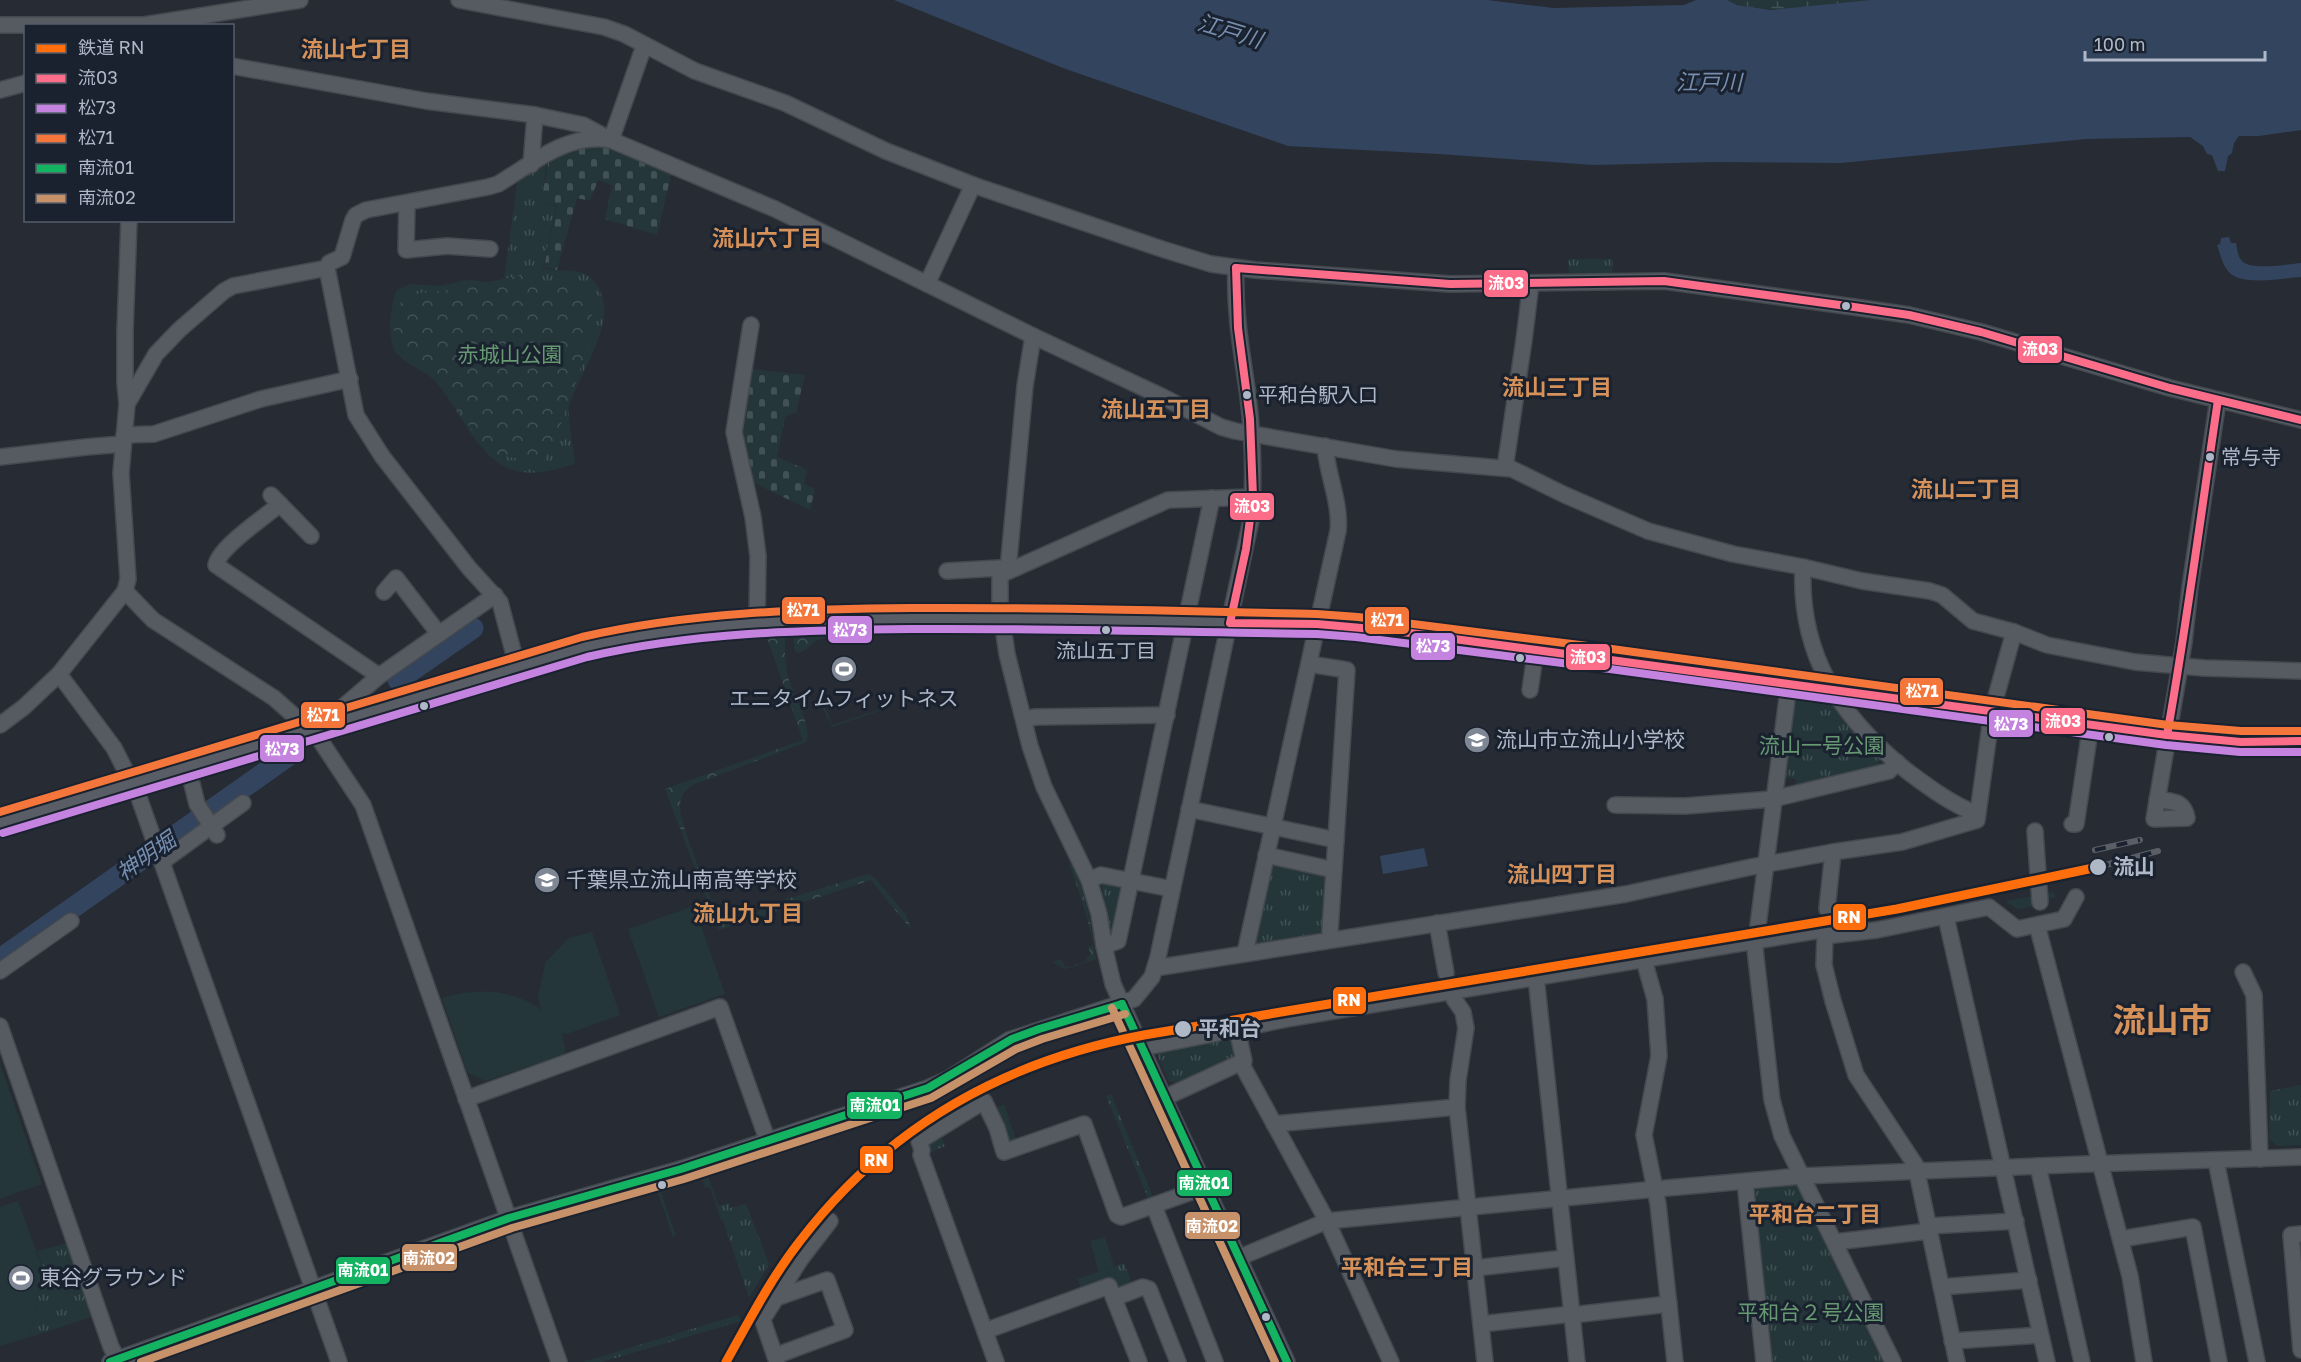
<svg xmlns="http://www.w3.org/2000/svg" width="2301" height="1362" viewBox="0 0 2301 1362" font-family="'Golos Text','Noto Sans JP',sans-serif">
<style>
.grass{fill:url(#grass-tufts)}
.forest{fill:url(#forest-crowns)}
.wetland{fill:url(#wetland-marsh)}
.cemetery{fill:url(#cemetery-stones)}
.garden{fill:#24363a}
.water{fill:#33445e}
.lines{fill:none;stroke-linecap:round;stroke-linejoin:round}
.river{stroke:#33445e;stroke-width:21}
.minor-casing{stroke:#44484f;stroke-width:18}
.major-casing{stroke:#444951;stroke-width:22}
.minor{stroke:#565b62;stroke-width:15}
.major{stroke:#595d65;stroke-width:20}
.rail-casing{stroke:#5a5e66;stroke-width:6}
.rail{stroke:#1a222f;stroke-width:4;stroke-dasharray:11;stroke-linecap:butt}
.bus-1-casing{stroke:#1a222f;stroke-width:12}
.bus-2-casing{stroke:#1a222f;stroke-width:12}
.bus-3-casing{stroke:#1a222f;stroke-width:12}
.bus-4-casing{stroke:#1a222f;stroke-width:12}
.bus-5-casing{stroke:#1a222f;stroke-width:12}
.bus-1{stroke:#fb6d88;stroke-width:8}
.bus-2{stroke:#c483df;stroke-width:8}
.bus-3{stroke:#f5763a;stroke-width:8}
.bus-4{stroke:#13b361;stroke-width:8}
.bus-5{stroke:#c7916a;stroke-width:8}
.rail-1-casing{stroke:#1a222f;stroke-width:14}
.rail-1{stroke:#ff6e0d;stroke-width:9}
.bus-dot{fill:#afb8c7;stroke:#1a222f;stroke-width:2}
.labels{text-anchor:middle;stroke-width:6;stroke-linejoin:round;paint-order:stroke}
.bus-label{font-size:20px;fill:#afb8c7;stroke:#1a222f;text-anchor:start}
.park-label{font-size:21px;fill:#669872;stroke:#1a222f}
.poi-label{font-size:21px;fill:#afb8c7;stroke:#1a222f;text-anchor:start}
.stop-label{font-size:21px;font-weight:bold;fill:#afb8c7;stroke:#1a222f;text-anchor:start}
.water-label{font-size:22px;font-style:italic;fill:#768eb0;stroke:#1a222f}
.neighbourhood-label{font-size:22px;font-weight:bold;fill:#d7925a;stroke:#1a222f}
.town-label{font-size:33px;font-weight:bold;fill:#d7925a;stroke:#1a222f}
.line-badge{stroke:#1a222f;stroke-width:2}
.badge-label{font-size:16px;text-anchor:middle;font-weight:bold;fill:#fff}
</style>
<defs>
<pattern id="grass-tufts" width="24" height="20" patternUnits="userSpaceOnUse" patternTransform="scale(1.5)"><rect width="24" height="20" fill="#24363a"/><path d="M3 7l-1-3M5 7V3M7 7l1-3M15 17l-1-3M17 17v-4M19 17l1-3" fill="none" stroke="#415155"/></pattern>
<pattern id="forest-crowns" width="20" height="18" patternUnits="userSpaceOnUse" patternTransform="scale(1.5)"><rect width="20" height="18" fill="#24363a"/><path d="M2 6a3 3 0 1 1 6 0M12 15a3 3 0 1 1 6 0" fill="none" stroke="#415155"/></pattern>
<pattern id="wetland-marsh" width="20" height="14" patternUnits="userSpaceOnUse" patternTransform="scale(1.5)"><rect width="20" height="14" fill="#24363a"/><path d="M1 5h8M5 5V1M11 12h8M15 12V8" fill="none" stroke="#415155"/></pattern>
<pattern id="cemetery-stones" width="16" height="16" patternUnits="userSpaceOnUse" patternTransform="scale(1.5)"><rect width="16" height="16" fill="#24363a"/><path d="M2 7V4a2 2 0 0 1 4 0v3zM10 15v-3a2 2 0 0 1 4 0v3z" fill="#415155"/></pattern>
</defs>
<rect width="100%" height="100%" fill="#272c34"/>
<g class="grass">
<path d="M547 160 541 202 556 207 543 268C559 273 579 267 591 278 622 308 590 357 576 388 574 393 570 400 569 405 567 418 574 450 575 464 556 469 536 476 516 471 477 461 460 407 434 380 423 369 402 363 394 349 387 334 391 304 397 290L410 284 440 286 466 280 488 282 504 279 518 178Z"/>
<polygon points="1568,259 1613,259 1612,273 1569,273"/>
<polygon points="1801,695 1830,699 1842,719 1880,758 1878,767 1795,787 1796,779 1784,777 1794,699"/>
<polygon points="1269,862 1326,872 1327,930 1322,935 1255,944 1251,941"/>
<polygon points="1105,880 1123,884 1116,936 1110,935 1101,883"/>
<polygon points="1229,1036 1234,1053 1233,1057 1177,1083 1169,1081 1156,1052"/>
<polygon points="2301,1085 2301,1145 2278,1146 2269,1139 2270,1091"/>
<polygon points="1111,1094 1155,1202 1150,1203 1106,1096"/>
<path d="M940 1133 945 1146 929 1153C925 1141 931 1139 940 1133Z"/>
<polygon points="1796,1183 1802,1189 1887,1362 1770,1362 1748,1191 1754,1188"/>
<polygon points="729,1203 730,1208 746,1204 769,1264 749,1298 718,1206"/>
<polygon points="68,1243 94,1316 30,1337 43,1270 38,1251"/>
<polygon points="1124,1263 1133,1286 1120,1291 1082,1291 1078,1279"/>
<polygon points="738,1315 741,1321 602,1362 583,1362"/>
</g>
<g class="forest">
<polygon points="523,274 560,285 587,298 594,324 577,379 556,438 543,463 492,454 469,426 450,396 433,377 403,354 394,334 394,313 403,299 420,293 474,287"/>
<path d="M833 633V636C814 637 810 650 797 653L794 649V634Z"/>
<path d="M785 634C785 648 784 662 788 676 792 694 813 726 806 742L695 784C686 788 680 796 680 806 679 823 705 882 712 902L715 908 726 916 742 918 787 899 868 874 874 877 906 915 912 931 871 880 719 930 665 789 803 740 766 635Z"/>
<path d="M1069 863 1073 866C1087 896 1091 926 1096 959L1065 969 1052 962 1061 959 1066 968 1087 961 1086 957 1091 955 1088 947 1093 945 1086 913Z"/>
</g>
<path class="wetland" d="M1727 0H1871C1836 7 1759 17 1727 0Z"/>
<g class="cemetery">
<polygon points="604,143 672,171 657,235 605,219 612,185 598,180 590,201 577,198 557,270 544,267 557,206 541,202 549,158 564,149"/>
<polygon points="752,369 805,375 796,412 785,417 777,457 807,470 804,484 815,489 810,510 754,483 741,428"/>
</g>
<g class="garden">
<polygon points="875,700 879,711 832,727 819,701 824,703 832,725 878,710"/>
<polygon points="2054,892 2055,898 2044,899 2038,906 2017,909 2005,901"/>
<polygon points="694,906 725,994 659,1017 628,929"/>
<path d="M592 932 620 1015 567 1034 562 1033 566 1054 485 1081 467 1072 442 998C477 988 510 988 542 1010L538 998 545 963 569 938Z"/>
<polygon points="1209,1040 1211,1046 1208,1051 1196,1055 1185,1046"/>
<polygon points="1167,1057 1170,1059 1174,1068 1169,1077 1160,1062"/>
<polygon points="0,1064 42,1184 0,1199"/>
<polygon points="1004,1104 1017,1142 1011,1144 1006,1141 995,1109"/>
<polygon points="707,1173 723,1219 721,1220 710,1187 705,1188 702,1179 689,1183 688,1179"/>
<polygon points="677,1183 678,1187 661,1193 676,1236 673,1237 657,1189"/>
<polygon points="18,1201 43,1270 30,1337 0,1346 0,1207"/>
<polygon points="1105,1237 1114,1266 1099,1272 1090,1241"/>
</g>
<g class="water">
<polygon points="894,0 1487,0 1554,8 1684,5 1696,0 1727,0 1737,5 1771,10 1871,0 2301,0 2301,130 2259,136 2239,136 2234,143 2232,153 2228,156 2225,171 2218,171 2212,155 2207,154 2203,146 2190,137 2086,139 1841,163 1715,162 1594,165 1439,154 1288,146 1063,68"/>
<path d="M2229 237 2231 243H2236C2237 249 2238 257 2242 261 2252 271 2288 264 2301 263V277C2283 278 2240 287 2228 271 2222 264 2220 253 2217 245L2220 244 2221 238Z"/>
<polygon points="1424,848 1428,866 1383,874 1380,856"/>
</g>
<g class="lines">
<g class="river">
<polyline points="398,680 473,628"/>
<polyline points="0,959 291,754"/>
</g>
<defs>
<g id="minor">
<polyline points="459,0 604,27 624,34 695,71 785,103 886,151 973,185 1165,250 1211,264 1255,270 1450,284 1664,281 1854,307 1909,315 1981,332 2170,388 2301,420"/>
<polyline points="0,25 144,25 300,0"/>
<polyline points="232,66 426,101 535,115 583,125 611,140 775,209 1033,336 1163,397 1221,427 1235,431 1396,459 1512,469 1565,495 1648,531 1733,554 1803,567 1862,581 1930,591 1942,595 1973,621 2014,632 2047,645 2135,662 2204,668 2301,671"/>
<polyline points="0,90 26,83"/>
<polyline points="531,165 535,115"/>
<polyline points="407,203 406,250 447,246 490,249"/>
<polyline points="927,284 973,185"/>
<polyline points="751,325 734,432 753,517 758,556 757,621"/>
<polyline points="127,404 156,354 179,330 224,291 233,286 327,268"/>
<polyline points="124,435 154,434 261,399 350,379"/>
<polyline points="0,457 86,447 123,444"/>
<polyline points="1505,468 1524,340 1531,283"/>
<polyline points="271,495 311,536"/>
<path d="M280 504C265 517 219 547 216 565L379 676 495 595"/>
<path d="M1803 567C1799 655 1840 717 1907 771 1930 788 1951 804 1977 814"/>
<polyline points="1008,570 1025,386 1033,336"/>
<polyline points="947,571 1000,568 1000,606 1007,654 1030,746 1044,787 1089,880 1099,914 1104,946 1113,984 1164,1098 1287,1362"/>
<polyline points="1000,575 1168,500 1253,497"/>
<polyline points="125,591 153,620 274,698 318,737 363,805 559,1362"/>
<polyline points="384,592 396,578 439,634"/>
<polyline points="1309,664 1347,670 1330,931 1332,939"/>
<path d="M517 666 500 602 469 568 382 456 356 415 327 268 329 263 342 257 353 220 356 215 366 210 488 187 498 184C533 163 568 132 611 140L644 46"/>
<polyline points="59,674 114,748 138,795 339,1362"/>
<polyline points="1789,683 1755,949 1772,1100 1782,1136 1893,1362"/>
<polyline points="1530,690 1536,649"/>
<polyline points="1024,719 1036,717 1167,715"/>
<polyline points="0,725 24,707 59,674 125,591 128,579 121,473 127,404 125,383 125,331 129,220"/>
<polyline points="322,725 379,676"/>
<polyline points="188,768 197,804 217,835"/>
<path d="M2157 799C2172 802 2184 800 2187 818L2154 819 2184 642 2190 587 2218 400"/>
<polyline points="1615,805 1685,806 1773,799 1889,771 1897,762"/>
<polyline points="1189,809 1336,840"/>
<polyline points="2072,824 2076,824 2091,724"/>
<polyline points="2035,831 2040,902"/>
<polyline points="1266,855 1334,870"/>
<polyline points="162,862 243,803"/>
<polyline points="1089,880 1101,875 1172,889"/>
<polyline points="1827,909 1833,852"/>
<polyline points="1946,917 2047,1362"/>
<polyline points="1437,923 1446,973"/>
<polyline points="2037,925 2130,1276 2144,1362"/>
<polyline points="1825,936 1877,930 1989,907 2017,929 2064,919 2076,897"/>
<polyline points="1104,946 1118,941 1212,498"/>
<path d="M1245 953 1338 531C1341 503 1327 474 1325 446"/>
<polyline points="1644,960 1655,999 1659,1056 1644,1135 1658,1204 1675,1362"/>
<polyline points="1155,968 1626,894 1751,867 1833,852 1902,842 1977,820 1992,711 2014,632"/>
<polyline points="0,971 71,921"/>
<polyline points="2243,972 2254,995 2260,1159"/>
<polyline points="1536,977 1577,1362"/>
<polyline points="1453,992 1454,999 1463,1012 1466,1028 1458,1080 1457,1107 1485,1362"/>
<polyline points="0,1026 111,1347 119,1362"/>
<polyline points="1142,1048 1292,1018 1821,930 1825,936 1824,965 1833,1001 1856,1075 1920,1172"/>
<polyline points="1241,1063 1327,1221 1391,1362"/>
<polyline points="1164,1098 1244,1061 1237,1029"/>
<polyline points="466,1099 720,1007 767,1139"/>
<polyline points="1274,1124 1457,1107"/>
<polyline points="2216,1161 2257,1362"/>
<polyline points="2038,1166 2082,1362"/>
<polyline points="1917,1172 1957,1362"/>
<polyline points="1745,1182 1764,1362"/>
<polyline points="1154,1206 1215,1362"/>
<polyline points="1929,1226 2016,1221"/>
<polyline points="2301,1234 2291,1235 2301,1350"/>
<polyline points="2121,1239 2193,1227 2219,1362"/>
<polyline points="1835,1242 1929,1231"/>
<polyline points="1238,1258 1327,1221 1656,1189 1802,1176 2087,1164 2301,1157"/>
<polyline points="1475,1268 1566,1258"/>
<polyline points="1941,1287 2029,1280"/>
<polyline points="1114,1298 1143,1287 1149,1289 1178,1362"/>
<polyline points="1572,1315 1669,1304"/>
<polyline points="1481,1324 1572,1314"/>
<polyline points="985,1331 1109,1286 1139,1362"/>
<polyline points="1952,1341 2040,1335"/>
<polyline points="775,1356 845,1330 827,1280 776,1298"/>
<path d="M110 1362 509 1218 681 1169 928 1088 948 1079 1009 1040 1134 999 1152 977 1158 957 1251 520C1254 479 1253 437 1248 396 1242 353 1234 312 1236 268"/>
<polyline points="777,1362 762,1318 766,1314 800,1260 830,1221"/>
<polyline points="996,1362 921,1155 922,1150 919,1141 984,1101 997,1128 1004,1152 1084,1124 1117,1215 1121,1217 1205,1187"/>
</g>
<path id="major" d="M0 823 584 647C683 621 779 621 881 619 1027 617 1172 622 1317 624L1357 627 1611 659 2167 735 2241 742 2301 741"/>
</defs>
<use href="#minor" class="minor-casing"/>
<use href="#major" class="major-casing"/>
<use href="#minor" class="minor"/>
<use href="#major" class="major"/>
<defs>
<g id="rail">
<polyline points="2095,850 2140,840"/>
<polyline points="2098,867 2158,851"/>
</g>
</defs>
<use href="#rail" class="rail-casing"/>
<use href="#rail" class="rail"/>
<defs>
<g id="bus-1">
<polyline points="1236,268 1238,328 1250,419 1253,497 1246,549 1230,623 1317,624 1395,631 2167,735 2241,742 2301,741"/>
<polyline points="1236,268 1450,284 1664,281 1854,307 1909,315 1981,332 2170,388 2301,420"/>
<path d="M2167 735C2187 624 2201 512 2218 400"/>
</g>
<path id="bus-2" d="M3 833 587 657C694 632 802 630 912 629 1047 628 1182 632 1317 634L1356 637 1610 669 2166 745 2240 752H2301"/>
<path id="bus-3" d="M0 812 582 637C690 612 801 609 912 608 1047 607 1182 611 1317 614L1358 617 1612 649 2168 725 2241 731H2301"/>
<g id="bus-4">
<polyline points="1122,1004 1287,1362"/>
<polyline points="110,1362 509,1218 681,1169 928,1088 1012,1039 1039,1029 1122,1004"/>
</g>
<g id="bus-5">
<polyline points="1112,1008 1275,1362"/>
<polyline points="141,1362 512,1228 684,1179 931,1098 1016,1049 1042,1039 1125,1014"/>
</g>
</defs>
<use href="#bus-1" class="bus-1-casing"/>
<use href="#bus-2" class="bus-2-casing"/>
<use href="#bus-3" class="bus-3-casing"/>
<use href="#bus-4" class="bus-4-casing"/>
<use href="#bus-5" class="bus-5-casing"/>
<use href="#bus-1" class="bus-1"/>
<use href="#bus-2" class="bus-2"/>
<use href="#bus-3" class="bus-3"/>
<use href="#bus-4" class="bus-4"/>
<use href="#bus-5" class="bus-5"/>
<defs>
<path id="rail-1" d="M726 1362C749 1321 771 1278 800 1241 887 1127 1004 1061 1144 1035L1897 909 2098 867"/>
</defs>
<use href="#rail-1" class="rail-1-casing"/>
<use href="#rail-1" class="rail-1"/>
</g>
<defs>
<symbol id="stadium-disc" viewBox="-11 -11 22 22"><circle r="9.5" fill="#7f8794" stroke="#1a222f"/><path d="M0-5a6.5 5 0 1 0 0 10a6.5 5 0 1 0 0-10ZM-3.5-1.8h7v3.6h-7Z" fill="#fff"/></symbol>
<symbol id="school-disc" viewBox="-11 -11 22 22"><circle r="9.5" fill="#7f8794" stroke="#1a222f"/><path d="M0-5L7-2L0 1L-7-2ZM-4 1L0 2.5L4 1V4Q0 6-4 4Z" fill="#fff"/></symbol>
</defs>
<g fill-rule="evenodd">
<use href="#stadium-disc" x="829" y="654" width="30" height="30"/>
<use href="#school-disc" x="1462" y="725" width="30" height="30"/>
<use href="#school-disc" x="532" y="865" width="30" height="30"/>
<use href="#stadium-disc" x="6" y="1263" width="30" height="30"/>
</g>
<g class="bus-dot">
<circle cx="1846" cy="306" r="5"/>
<circle cx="1247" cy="395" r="5"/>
<circle cx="2210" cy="457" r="5"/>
<circle cx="1106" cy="630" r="5"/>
<circle cx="1520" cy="658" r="5"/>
<circle cx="424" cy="706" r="5"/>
<circle cx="2109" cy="737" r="5"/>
<circle cx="2098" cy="867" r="9"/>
<circle cx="1183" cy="1029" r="9"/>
<circle cx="662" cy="1185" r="5"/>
<circle cx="1266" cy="1317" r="5"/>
</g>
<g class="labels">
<g class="bus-label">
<text x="1258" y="402">平和台駅入口</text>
<text x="2221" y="464">常与寺</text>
<text x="1106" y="658" text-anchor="middle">流山五丁目</text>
</g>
<g class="park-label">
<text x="510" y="362">赤城山公園</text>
<text x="1822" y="753">流山一号公園</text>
<text x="1811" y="1320">平和台２号公園</text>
</g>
<g class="poi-label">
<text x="844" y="706" text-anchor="middle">エニタイムフィットネス</text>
<text x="1496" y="747">流山市立流山小学校</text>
<text x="566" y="887">千葉県立流山南高等学校</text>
<text x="40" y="1285">東谷グラウンド</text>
</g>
<g class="stop-label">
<text x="2113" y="874">流山</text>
<text x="1198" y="1036">平和台</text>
</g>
<g class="water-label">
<text transform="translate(1230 31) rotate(17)" y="8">江戸川</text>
<text x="1709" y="90">江戸川</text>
<text transform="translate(146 856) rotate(-35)" y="8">神明堀</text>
</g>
<g class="neighbourhood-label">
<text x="356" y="57">流山七丁目</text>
<text x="767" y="246">流山六丁目</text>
<text x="1557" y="395">流山三丁目</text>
<text x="1156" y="417">流山五丁目</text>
<text x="1966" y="497">流山二丁目</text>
<text x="1562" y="882">流山四丁目</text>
<text x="748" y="921">流山九丁目</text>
<text x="1815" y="1222">平和台二丁目</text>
<text x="1407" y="1275">平和台三丁目</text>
</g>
<g class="town-label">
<text x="2162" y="1032">流山市</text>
</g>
</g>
<g class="line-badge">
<rect x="1483" y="269" width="46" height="29" rx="6" fill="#fb6d88"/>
<rect x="2017" y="335" width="46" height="29" rx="6" fill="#fb6d88"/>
<rect x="1229" y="492" width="46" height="29" rx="6" fill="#fb6d88"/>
<rect x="781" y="596" width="45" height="29" rx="6" fill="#f5763a"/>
<rect x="1364" y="606" width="46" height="29" rx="6" fill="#f5763a"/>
<rect x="827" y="615" width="46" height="29" rx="6" fill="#c483df"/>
<rect x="1410" y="632" width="46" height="29" rx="6" fill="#c483df"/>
<rect x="1565" y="643" width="46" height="28" rx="6" fill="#fb6d88"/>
<rect x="1899" y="677" width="45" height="29" rx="6" fill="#f5763a"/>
<rect x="300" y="701" width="46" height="28" rx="6" fill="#f5763a"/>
<rect x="2040" y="707" width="46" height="28" rx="6" fill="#fb6d88"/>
<rect x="1988" y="709" width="46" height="29" rx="6" fill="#c483df"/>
<rect x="259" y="734" width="46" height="29" rx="6" fill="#c483df"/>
<rect x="1832" y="903" width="35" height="28" rx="6" fill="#ff6e0d"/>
<rect x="1332" y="986" width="35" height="29" rx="6" fill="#ff6e0d"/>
<rect x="846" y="1091" width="57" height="29" rx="6" fill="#13b361"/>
<rect x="859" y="1145" width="35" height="29" rx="6" fill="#ff6e0d"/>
<rect x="1176" y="1169" width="57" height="28" rx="6" fill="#13b361"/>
<rect x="1184" y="1211" width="57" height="29" rx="6" fill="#c7916a"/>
<rect x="401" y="1243" width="57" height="29" rx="6" fill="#c7916a"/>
<rect x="335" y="1256" width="56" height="29" rx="6" fill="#13b361"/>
</g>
<g class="badge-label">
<text x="1506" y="289">流03</text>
<text x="2040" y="355">流03</text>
<text x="1252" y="512">流03</text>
<text x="803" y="616">松71</text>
<text x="1387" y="626">松71</text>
<text x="850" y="636">松73</text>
<text x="1433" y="652">松73</text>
<text x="1588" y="663">流03</text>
<text x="1922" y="697">松71</text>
<text x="323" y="721">松71</text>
<text x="2063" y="727">流03</text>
<text x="2011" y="730">松73</text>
<text x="282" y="755">松73</text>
<text x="1849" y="923">RN</text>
<text x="1349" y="1006">RN</text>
<text x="875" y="1111">南流01</text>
<text x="876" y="1166">RN</text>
<text x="1204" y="1189">南流01</text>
<text x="1212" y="1232">南流02</text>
<text x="429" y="1264">南流02</text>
<text x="363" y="1276">南流01</text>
</g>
<rect x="24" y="24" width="210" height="198" fill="#1a222f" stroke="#565e6c" stroke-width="1.5"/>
<rect x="36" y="44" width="30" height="9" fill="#ff6e0d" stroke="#565e6c" stroke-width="1.5"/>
<text x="78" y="54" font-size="18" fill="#afb8c7">鉄道 RN</text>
<rect x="36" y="74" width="30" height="9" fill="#fb6d88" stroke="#565e6c" stroke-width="1.5"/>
<text x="78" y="84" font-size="18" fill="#afb8c7">流03</text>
<rect x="36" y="104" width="30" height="9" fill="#c483df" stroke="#565e6c" stroke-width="1.5"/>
<text x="78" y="114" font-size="18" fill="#afb8c7">松73</text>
<rect x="36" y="134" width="30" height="9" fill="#f5763a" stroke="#565e6c" stroke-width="1.5"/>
<text x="78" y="144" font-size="18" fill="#afb8c7">松71</text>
<rect x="36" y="164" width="30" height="9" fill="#13b361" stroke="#565e6c" stroke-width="1.5"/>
<text x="78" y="174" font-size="18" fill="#afb8c7">南流01</text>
<rect x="36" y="194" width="30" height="9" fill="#c7916a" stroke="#565e6c" stroke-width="1.5"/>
<text x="78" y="204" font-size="18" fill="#afb8c7">南流02</text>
<path d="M2085 51v9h180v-9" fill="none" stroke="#afb8c7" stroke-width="3"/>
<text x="2094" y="51" font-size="18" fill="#afb8c7" stroke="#1a222f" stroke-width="4.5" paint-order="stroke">100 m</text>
</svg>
